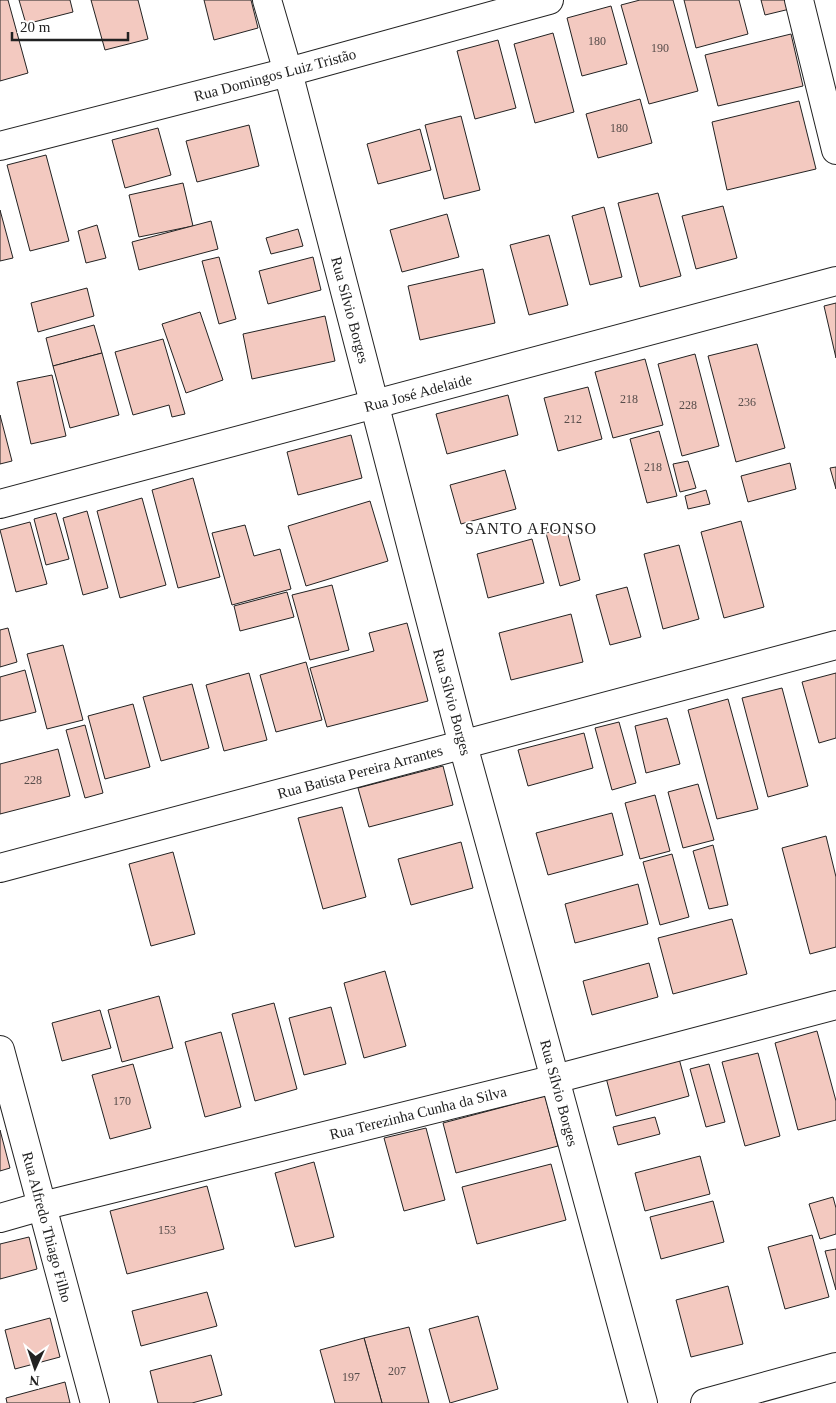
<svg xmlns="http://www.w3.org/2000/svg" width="836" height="1403" viewBox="0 0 836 1403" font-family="Georgia,serif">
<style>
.building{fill:#f3c9c0;stroke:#222}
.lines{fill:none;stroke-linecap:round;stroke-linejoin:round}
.street-casing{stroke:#222;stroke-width:30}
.secondary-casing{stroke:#222;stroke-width:30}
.street{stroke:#fff;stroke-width:28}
.secondary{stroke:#fff;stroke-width:28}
.labels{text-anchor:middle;stroke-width:4;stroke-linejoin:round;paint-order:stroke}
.number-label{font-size:12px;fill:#564c4a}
.street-label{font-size:15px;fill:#222;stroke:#fff}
.neighbourhood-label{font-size:16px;letter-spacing:1px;fill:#222;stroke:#fff}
</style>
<rect width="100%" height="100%" fill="#fff"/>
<g class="building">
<polygon points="0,0 8,0 28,73 0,81"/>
<polygon points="19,0 70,0 73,12 26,24"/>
<polygon points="91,0 138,0 148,39 105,50"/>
<polygon points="204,0 251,0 258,28 214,40"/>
<polygon points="640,0 673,0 698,91 649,104 621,5"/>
<polygon points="684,0 739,0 748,34 696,48"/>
<polygon points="761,0 792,0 794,8 765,15"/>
<polygon points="611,6 627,64 582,76 567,18"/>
<polygon points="553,33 574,112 535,123 514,44"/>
<polygon points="791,34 803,86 718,106 705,55"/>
<polygon points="498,40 516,108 475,119 457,51"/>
<polygon points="640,99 652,143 598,158 586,114"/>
<polygon points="799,101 816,169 727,190 712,122"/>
<polygon points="461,116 480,190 444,199 425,125"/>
<polygon points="249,125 259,166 197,182 186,141"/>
<polygon points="158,128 171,175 125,188 112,140"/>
<polygon points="420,129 431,170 378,184 367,144"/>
<polygon points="46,155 69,241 30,251 7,165"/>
<polygon points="183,183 193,226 139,237 129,195"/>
<polygon points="658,193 681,276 640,287 618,203"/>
<polygon points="723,206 737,258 696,269 682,216"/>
<polygon points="604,207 622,277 590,285 572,216"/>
<polygon points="0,210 13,258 0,261"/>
<polygon points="447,214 459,257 402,272 390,230"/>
<polygon points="211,221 218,249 139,270 132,242"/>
<polygon points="97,225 106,258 86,263 78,231"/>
<polygon points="298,229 303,246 271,254 266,238"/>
<polygon points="549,235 568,305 529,315 510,245"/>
<polygon points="219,257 236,319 219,324 202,261"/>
<polygon points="313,257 321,290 268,304 259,271"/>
<polygon points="483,269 495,323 420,340 408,286"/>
<polygon points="87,288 94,316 38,332 31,303"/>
<polygon points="836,303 836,358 824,306"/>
<polygon points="200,312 223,380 186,393 162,324"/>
<polygon points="325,316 335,361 252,379 243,334"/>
<polygon points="94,325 102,353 53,366 46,338"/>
<polygon points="163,339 185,414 172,417 169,405 133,415 115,352"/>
<polygon points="757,344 785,448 736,462 708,356"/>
<polygon points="102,353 119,415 70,428 53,366"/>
<polygon points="695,354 719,446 682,456 658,364"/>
<polygon points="645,359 663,425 613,438 595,372"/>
<polygon points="52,375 66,436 31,444 17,382"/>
<polygon points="588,387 602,439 558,451 544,398"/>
<polygon points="508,395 518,435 447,454 436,414"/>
<polygon points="0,415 12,461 0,464"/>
<polygon points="659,431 677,496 647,503 630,439"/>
<polygon points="351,435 362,478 298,495 287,452"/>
<polygon points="688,461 696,488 680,492 673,464"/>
<polygon points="790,463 796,489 748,502 741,476"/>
<polygon points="836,467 836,489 830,468"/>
<polygon points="505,470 516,509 461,524 450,485"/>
<polygon points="193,478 220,577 178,588 152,490"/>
<polygon points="706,490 710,504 688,509 685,496"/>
<polygon points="142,498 166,585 120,598 97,511"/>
<polygon points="370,501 388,561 306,586 288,526"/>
<polygon points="87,511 108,588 83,595 63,518"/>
<polygon points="56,513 69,559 46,565 34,519"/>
<polygon points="741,521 764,607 724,618 701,532"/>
<polygon points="30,522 47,584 16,592 0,530"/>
<polygon points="245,525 254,556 280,549 291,589 232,605 212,533"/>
<polygon points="566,527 580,580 560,586 546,533"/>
<polygon points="532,539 544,583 488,598 477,554"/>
<polygon points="679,545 699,619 663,629 644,554"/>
<polygon points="332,585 349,650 310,660 292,595"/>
<polygon points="627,587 641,637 610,645 596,595"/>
<polygon points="287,592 294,617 240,631 234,606"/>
<polygon points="571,614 583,662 511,680 499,633"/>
<polygon points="407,623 428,701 327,727 310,668 374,651 369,633"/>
<polygon points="8,628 17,662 0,667 0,630"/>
<polygon points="63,645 83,720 47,729 27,654"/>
<polygon points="306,662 322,720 276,732 260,675"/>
<polygon points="25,670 36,712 0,721 0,677"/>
<polygon points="249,673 267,740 224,751 206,685"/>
<polygon points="836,673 836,738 819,743 802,682"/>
<polygon points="192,684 209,748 161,761 143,697"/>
<polygon points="782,688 808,786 768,797 742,698"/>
<polygon points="728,699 758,809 717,819 688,710"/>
<polygon points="133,704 150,767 105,779 88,716"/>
<polygon points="667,718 680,764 646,773 635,726"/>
<polygon points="619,722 636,783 612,790 595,728"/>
<polygon points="85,725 103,793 85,798 66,730"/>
<polygon points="584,733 593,768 528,786 518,750"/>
<polygon points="58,749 70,796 0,814 0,764"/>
<polygon points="443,766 453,805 369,827 358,788"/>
<polygon points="698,784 714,840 683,848 668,792"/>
<polygon points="655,795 670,851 640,859 625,803"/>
<polygon points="342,807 366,897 323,909 298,818"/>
<polygon points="612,813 623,855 548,875 536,833"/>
<polygon points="826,836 836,877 836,947 810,954 782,848"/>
<polygon points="461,842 473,888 411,905 398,859"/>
<polygon points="713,845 728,905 709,909 693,851"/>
<polygon points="173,852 195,934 151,946 129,864"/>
<polygon points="672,854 689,917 660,925 643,862"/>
<polygon points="638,884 648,924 575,943 565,904"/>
<polygon points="732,919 747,974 673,994 658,938"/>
<polygon points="649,963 658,997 592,1015 583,981"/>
<polygon points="385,971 406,1046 364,1058 344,983"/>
<polygon points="159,996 173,1048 122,1062 108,1010"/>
<polygon points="274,1003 297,1089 255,1101 232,1014"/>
<polygon points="331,1007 346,1064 304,1075 289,1018"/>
<polygon points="100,1010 111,1048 62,1061 52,1023"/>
<polygon points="817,1031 836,1101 836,1120 798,1130 775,1043"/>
<polygon points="221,1032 241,1107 205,1117 185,1042"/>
<polygon points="677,1051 689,1096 616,1116 604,1070"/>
<polygon points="758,1053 780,1136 745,1146 722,1062"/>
<polygon points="133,1064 151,1128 110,1139 92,1075"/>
<polygon points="709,1064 725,1122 706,1127 690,1069"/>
<polygon points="545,1096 558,1146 456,1173 443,1123"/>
<polygon points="655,1117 660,1134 618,1145 613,1127"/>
<polygon points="426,1128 445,1200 404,1211 384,1138"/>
<polygon points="0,1130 10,1168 0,1171"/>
<polygon points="700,1156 710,1194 645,1211 635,1173"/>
<polygon points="314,1162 334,1237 295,1247 275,1173"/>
<polygon points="551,1164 566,1220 477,1244 462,1187"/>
<polygon points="207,1186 224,1249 127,1274 110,1211"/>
<polygon points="833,1197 836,1208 836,1234 820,1239 809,1204"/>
<polygon points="713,1201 724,1242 661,1259 650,1217"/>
<polygon points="812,1235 829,1297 785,1309 768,1247"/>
<polygon points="29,1237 37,1269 0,1279 0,1244"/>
<polygon points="836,1249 836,1290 825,1251"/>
<polygon points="728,1286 743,1344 691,1357 676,1300"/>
<polygon points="207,1292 217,1326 141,1346 132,1311"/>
<polygon points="478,1316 498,1389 450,1403 429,1329"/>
<polygon points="50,1318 60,1357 15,1369 5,1330"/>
<polygon points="409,1327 429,1403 382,1403 364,1338"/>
<polygon points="364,1338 382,1403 335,1403 320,1350"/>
<polygon points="211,1355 222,1395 192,1403 158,1403 150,1371"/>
<polygon points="65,1382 70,1403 7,1403 6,1398"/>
</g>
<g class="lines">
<defs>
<g id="street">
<polyline points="267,0 288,72 463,745 555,1079 643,1403"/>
<polyline points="799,0 836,150"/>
<polyline points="0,146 288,72 549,0"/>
<polyline points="0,504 836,281"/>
<polyline points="0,868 836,645"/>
<polyline points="0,1050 95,1403"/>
<polyline points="0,1218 42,1206 555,1079 836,1005"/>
</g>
<polyline id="secondary" points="705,1403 836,1367"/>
</defs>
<use href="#street" class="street-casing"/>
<use href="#secondary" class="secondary-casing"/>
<use href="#street" class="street"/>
<use href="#secondary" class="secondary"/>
</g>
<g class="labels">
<g class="number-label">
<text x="597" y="45">180</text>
<text x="660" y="52">190</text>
<text x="619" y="132">180</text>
<text x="629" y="403">218</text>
<text x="747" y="406">236</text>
<text x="688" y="409">228</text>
<text x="573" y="423">212</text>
<text x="653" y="471">218</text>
<text x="33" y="784">228</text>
<text x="122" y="1105">170</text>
<text x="167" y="1234">153</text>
<text x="397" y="1375">207</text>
<text x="351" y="1381">197</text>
</g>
<g class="street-label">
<text transform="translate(275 75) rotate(-15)" y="5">Rua Domingos Luiz Tristão</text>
<text transform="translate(350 310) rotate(75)" y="5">Rua Sílvio Borges</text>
<text transform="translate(418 393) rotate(-15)" y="5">Rua José Adelaide</text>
<text transform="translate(452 702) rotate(75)" y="5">Rua Sílvio Borges</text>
<text transform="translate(360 772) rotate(-15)" y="5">Rua Batista Pereira Arrantes</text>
<text transform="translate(559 1093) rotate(75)" y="5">Rua Sílvio Borges</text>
<text transform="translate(418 1113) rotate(-14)" y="5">Rua Terezinha Cunha da Silva</text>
<text transform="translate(47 1227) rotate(75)" y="5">Rua Alfredo Thiago Filho</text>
</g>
<g class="neighbourhood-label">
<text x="531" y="534">SANTO AFONSO</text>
</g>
</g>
<g transform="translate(35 1368) rotate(183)" stroke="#ffffff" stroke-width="4" paint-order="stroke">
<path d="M0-4L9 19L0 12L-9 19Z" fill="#222222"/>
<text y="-8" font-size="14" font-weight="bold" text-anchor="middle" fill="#222222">N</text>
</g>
<path d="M12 32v8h116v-8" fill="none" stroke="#222222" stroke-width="2.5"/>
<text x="20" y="32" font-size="15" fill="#222222" stroke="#ffffff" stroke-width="4" paint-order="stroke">20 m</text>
</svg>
